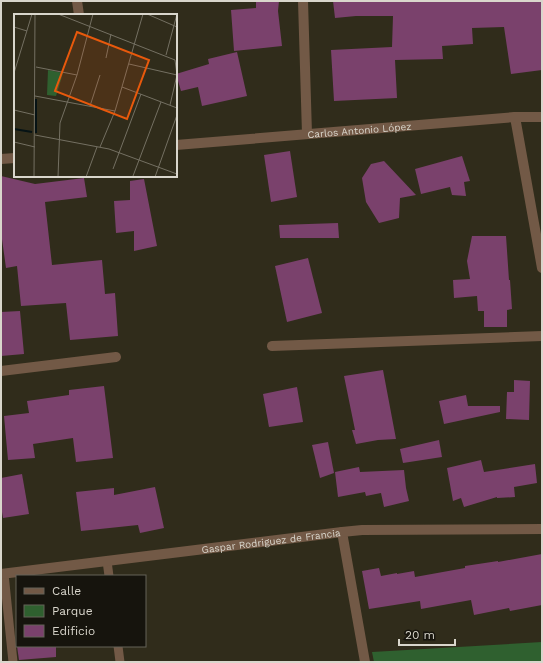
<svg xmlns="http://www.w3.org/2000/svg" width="543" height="663" viewBox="0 0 543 663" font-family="'Work Sans',sans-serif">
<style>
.green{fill:#2f602f}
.building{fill:#7a416c}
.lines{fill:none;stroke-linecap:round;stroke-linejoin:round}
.service{stroke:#725946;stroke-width:9}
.minor{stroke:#725946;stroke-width:10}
.labels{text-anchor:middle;stroke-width:4;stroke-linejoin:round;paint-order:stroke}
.street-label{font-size:10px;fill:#d9d6cc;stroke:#16140d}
.inset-river{fill:none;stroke:#061315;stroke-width:2}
.inset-road{fill:none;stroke:#747062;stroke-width:1}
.view{fill:#e8590c;fill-opacity:0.15;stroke:#e8590c;stroke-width:2}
.inset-edge{fill:none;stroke:#d9d6cc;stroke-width:2}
</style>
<rect width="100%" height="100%" fill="#302c1b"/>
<polygon class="green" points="542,642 542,662 374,662 372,652"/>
<g class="building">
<polygon points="256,1 279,1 278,11 282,46 234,51 231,10 256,8"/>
<polygon points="333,1 542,1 542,70 511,74 504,27 472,28 473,44 442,46 443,59 395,60 397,98 334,101 331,50 392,47 393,16 356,16 335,18"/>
<polygon points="237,52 247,96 202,106 198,87 181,91 176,74 209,64 208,59"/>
<polygon points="290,151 297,197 271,202 264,155"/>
<polygon points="462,156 470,181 464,182 466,196 452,195 450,187 421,194 415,169"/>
<polygon points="384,161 416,195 400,198 399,218 379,223 366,202 362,178 371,164"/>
<polygon points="1,176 35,184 84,178 87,197 45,202 52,265 102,260 105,294 115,293 118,336 70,340 66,303 21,306 17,266 6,268 1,232"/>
<polygon points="144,179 157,246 134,251 134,231 116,233 114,201 130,200 130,181"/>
<polygon points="338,223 339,238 280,238 279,225"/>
<polygon points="472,236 506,236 509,280 510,280 512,309 507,310 507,327 484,327 484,311 478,311 477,296 454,298 453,280 470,279 467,261"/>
<polygon points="308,258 322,313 287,322 275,266"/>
<polygon points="20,311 24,354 1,356 1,312"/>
<polygon points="383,370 396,439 378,440 356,444 352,430 355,430 344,376"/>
<polygon points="514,380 530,381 529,420 506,419 507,392 514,392"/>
<polygon points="104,386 113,458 76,462 73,438 33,444 35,458 8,460 4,416 29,413 27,401 69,395 69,390"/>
<polygon points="297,387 303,422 269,427 263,394"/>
<polygon points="466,395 468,406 500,406 500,412 444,424 439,401"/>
<polygon points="439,440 442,457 403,463 400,449"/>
<polygon points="328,442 334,473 320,478 312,445"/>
<polygon points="481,460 484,472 535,464 537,483 514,487 515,497 497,498 497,497 464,507 461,498 453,501 447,468"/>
<polygon points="359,467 360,472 404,470 406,488 409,501 384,507 381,493 366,496 365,492 338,497 335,472"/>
<polygon points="22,474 29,514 3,518 1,506 1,478"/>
<polygon points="155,487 164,528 140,533 138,525 81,531 76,492 114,488 114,495"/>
<polygon points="542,554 542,605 510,611 509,608 474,615 471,600 421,609 420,601 369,609 362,571 379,568 381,576 397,573 397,574 414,571 415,577 465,568 465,566 498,561 498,562"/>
<polygon points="17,646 56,646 56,657 19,660"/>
</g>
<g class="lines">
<g class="service">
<polyline points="107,561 109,576"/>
<polyline points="4,574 13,662"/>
<polyline points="118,646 120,662"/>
</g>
<g class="minor">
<polyline points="77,1 79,15"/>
<polyline points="303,1 307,134"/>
<polyline points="515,117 542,268"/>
<path id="s1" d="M176 145 515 117H542"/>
<polyline points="1,159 15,158"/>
<polyline points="272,346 542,336"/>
<polyline points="1,371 116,357"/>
<polyline points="342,532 365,662"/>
<path id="s2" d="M1 574 342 532 362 530 542 529"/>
</g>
</g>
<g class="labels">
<g class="street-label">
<text dy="4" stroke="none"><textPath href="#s1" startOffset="184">Carlos Antonio López</textPath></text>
<text dy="4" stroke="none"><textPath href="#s2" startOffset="272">Gaspar Rodriguez de Francia</textPath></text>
</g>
</g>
<g transform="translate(14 14)">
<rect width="163" height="163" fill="#302c1b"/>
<path d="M34 56 49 59 42 82 33 81Z" fill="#2f602f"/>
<path class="inset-river" d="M0 115 18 118M22 119V85"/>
<path class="inset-road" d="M44 0 161 46 163 61 156 91M133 0 163 13M0 13 13 17M152 41 163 0M92 44 97 20M115 50 163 61M22 53 63 61M0 59 18 0M108 73 163 94M21 82 101 97M76 92 86 61M0 96 21 101M21 121 95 135 163 160M0 128 21 133M86 133 101 97 129 0M99 155 127 80M119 162 147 88M20 163 21 0M44 163 46 109 63 61 79 0M72 163 83 133M141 163 163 101"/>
<path class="view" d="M63 18 135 46 113 105 41 77Z"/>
<rect width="163" height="163" class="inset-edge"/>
</g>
<rect width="543" height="663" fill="none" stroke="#d9d6cc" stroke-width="4"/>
<rect x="16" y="575" width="130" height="72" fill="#16140d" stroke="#646259"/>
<rect x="24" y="588" width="20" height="6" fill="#725946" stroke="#646259"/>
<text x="52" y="595" font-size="12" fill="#d9d6cc">Calle</text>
<rect x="24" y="605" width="20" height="12" fill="#2f602f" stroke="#646259"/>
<text x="52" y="615" font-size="12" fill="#d9d6cc">Parque</text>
<rect x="24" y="625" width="20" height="12" fill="#7a416c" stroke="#646259"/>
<text x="52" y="635" font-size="12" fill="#d9d6cc">Edificio</text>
<path d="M399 639v6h56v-6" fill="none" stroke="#d9d6cc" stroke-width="2"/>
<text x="405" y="639" font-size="12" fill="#d9d6cc" stroke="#16140d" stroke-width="3" paint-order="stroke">20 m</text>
</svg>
